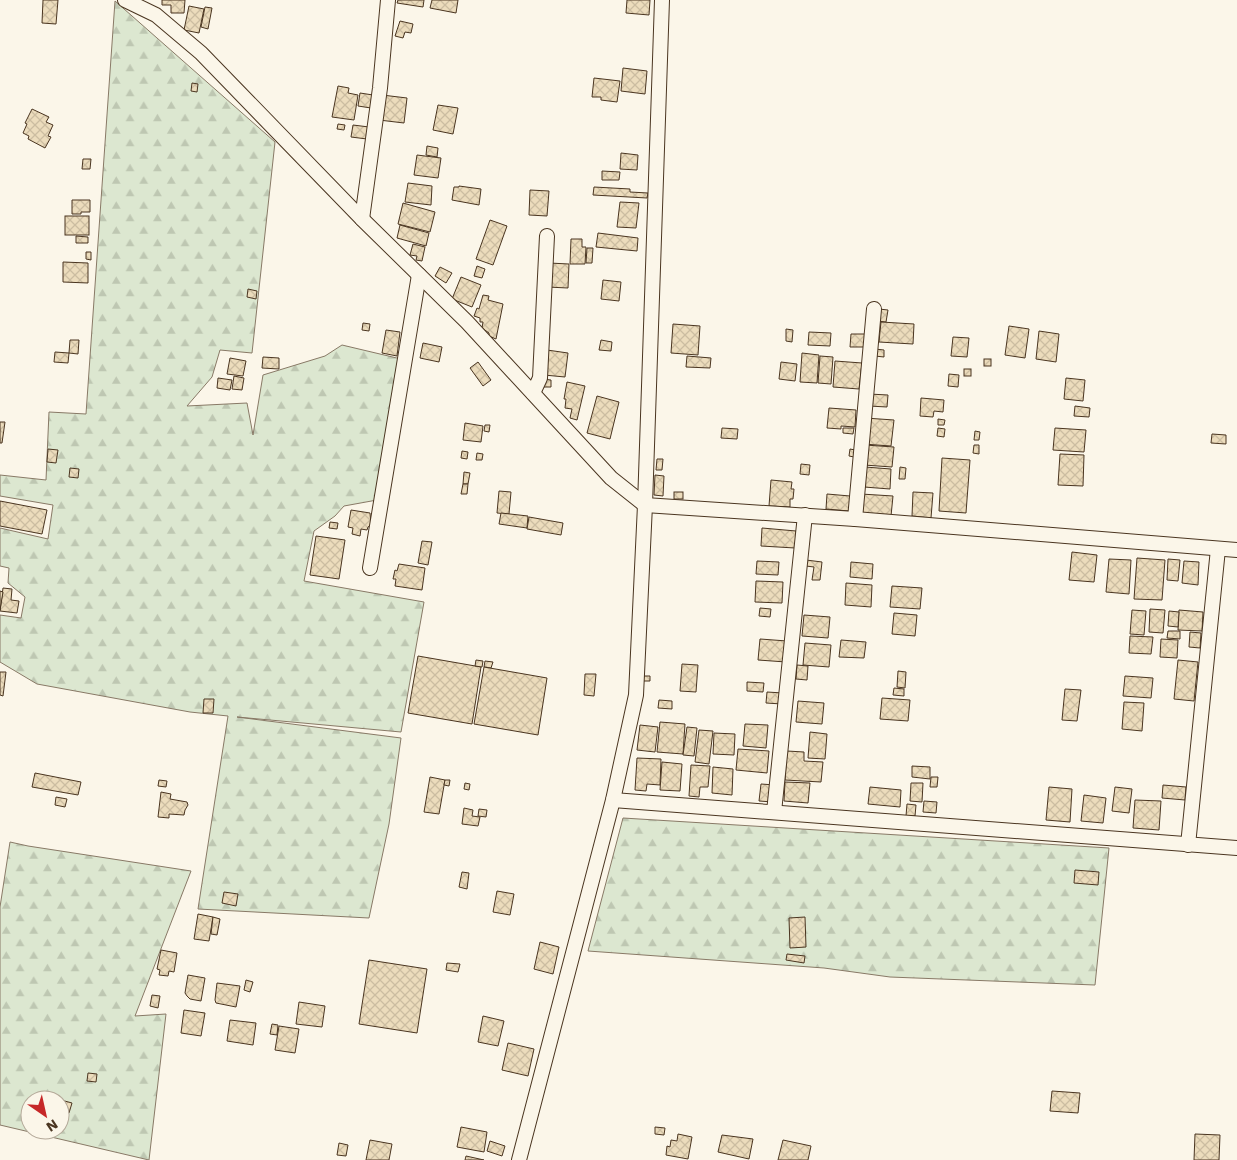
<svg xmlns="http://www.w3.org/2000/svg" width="1237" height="1160" viewBox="0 0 1237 1160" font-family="'Work Sans',sans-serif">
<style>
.forest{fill:url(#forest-firs);stroke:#887966;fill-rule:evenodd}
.building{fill:url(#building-cross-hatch);stroke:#4a3520}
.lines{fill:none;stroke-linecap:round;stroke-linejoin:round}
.minor-casing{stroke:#4a3520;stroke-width:16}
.minor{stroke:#fbf6e9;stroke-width:14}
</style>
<defs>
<pattern id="forest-firs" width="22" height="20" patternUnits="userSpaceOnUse" patternTransform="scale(1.25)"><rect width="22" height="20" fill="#dce7d0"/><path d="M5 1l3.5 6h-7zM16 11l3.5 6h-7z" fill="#bec7b2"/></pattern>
<pattern id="building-cross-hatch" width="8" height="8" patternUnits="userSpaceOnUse" patternTransform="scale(1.25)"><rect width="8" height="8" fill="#ecdcbc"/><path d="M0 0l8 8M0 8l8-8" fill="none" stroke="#ccbda1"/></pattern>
</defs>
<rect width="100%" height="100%" fill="#fbf6e9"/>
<g class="forest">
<polygon points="115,1 275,142 252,353 220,350 212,377 187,406 247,403 253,435 263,375 325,356 342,345 401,359 377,500 344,506 335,516 314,531 304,581 424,602 401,732 237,717 401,738 389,824 369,918 198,909 228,716 190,712 37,684 0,662 0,615 21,618 25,597 8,583 9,568 0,566 0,528 48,539 53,505 0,496 0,475 46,480 49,412 86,414"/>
<polygon points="623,818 1109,848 1095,985 890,977 824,968 588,951"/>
<path d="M10 842 28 846 191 871 135 1016 166 1014 149 1160 0 1125V907ZM30 1100H60V1130H30Z"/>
</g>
<g class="building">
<polygon points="43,0 58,0 56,24 42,23"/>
<polygon points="162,0 185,0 184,13 171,13 171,5 162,5"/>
<polygon points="398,0 424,0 423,7 397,3"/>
<polygon points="432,0 458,0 456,13 430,8"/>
<polygon points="627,0 650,0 649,15 626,13"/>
<polygon points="189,6 204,9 199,33 184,30"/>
<polygon points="205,7 212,8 208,29 201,27"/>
<polygon points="400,21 413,24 411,33 405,32 403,38 395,36"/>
<polygon points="623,68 647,71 645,94 621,91"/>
<polygon points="594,78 620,81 617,102 601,100 601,97 592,97"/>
<polygon points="192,83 198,84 197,92 191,91"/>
<polygon points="338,86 349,88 348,93 358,95 354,120 332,117"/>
<polygon points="360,93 373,95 371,108 358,106"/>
<polygon points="382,95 407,98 404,123 379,120"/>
<polygon points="438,105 458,108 453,134 433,130"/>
<polygon points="32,109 49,117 46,122 53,125 48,136 51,137 45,148 28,139 29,136 23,133 27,124 25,123"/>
<polygon points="338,124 345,125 344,130 337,129"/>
<polygon points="353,125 369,127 367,139 351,137"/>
<polygon points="427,146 438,148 437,157 426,155"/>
<polygon points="621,153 638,155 637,170 620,169"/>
<polygon points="417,155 441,158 438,178 414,175"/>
<polygon points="83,159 91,159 90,169 82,169"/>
<polygon points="602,171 620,172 619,180 602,180"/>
<polygon points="408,183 432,186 431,205 405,202"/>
<polygon points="459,186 481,189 479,205 452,200 454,187 459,187"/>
<polygon points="594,187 630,189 630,192 648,193 647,198 593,195"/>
<polygon points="530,190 549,191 547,216 529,215"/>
<polygon points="72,200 90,200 90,212 81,212 81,214 72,214"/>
<polygon points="620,202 639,203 636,228 617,227"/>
<polygon points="403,203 435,212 430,232 398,224"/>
<rect x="65" y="216" width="24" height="19"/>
<polygon points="490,220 507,226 493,265 476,259"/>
<polygon points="400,225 429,233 426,246 397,238"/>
<polygon points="598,233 638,238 637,251 596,247"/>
<polygon points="76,236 88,237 88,243 76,243"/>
<polygon points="571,239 582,239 582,247 586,247 585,264 570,264"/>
<polygon points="413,244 425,247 422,261 416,260 417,256 410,255"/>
<polygon points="587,248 593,248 592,263 586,263"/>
<polygon points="86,252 91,252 91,260 86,259"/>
<polygon points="63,262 88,263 88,283 63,282"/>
<polygon points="549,263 569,264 568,288 547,287"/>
<polygon points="477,266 485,269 482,278 474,276"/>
<polygon points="440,267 452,273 446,283 435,276"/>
<polygon points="461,277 481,285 472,307 452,299"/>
<polygon points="603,280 621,282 619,301 601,299"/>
<polygon points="248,289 257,291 256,299 247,297"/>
<polygon points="483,295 489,296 488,300 503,304 496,339 489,336 489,333 482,328 483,322 480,322 480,318 474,316 477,308 479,309"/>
<polygon points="879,309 888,310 886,322 877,321"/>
<polygon points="881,322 914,324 913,344 879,342"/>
<polygon points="363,323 370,324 369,331 362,330"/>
<polygon points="673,324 700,326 698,355 671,353"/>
<polygon points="1009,326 1029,329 1025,358 1005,355"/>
<polygon points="786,329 793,330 792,342 786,341"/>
<polygon points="386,330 400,332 397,356 382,353"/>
<polygon points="1039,331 1059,334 1056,362 1036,359"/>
<polygon points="809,332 831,333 830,346 808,345"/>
<polygon points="851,334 865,334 864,347 850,347"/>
<polygon points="953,337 969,338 967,357 951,356"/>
<polygon points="70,340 79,340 78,354 69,353"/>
<polygon points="601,340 612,342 611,351 599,350"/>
<polygon points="423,343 442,347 439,362 420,358"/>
<polygon points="875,349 884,350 884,357 875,356"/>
<polygon points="547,350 568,353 565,377 544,375"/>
<polygon points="55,352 69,353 68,363 54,362"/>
<polygon points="802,353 819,355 817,383 800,382"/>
<polygon points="687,356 711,358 710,368 686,367"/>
<polygon points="820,356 833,357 831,384 818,383"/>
<polygon points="263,357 279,358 279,369 262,368"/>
<polygon points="230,358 246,361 243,376 227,374"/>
<rect x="984" y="359" width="7" height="7"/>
<polygon points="835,361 862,363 859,389 833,387"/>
<polygon points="478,362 491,380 483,386 470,368"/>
<polygon points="781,362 797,364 795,381 779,379"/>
<rect x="964" y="369" width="7" height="7"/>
<polygon points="949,374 959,375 958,387 948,386"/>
<polygon points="234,376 244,378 242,390 232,389"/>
<polygon points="218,378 232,380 230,390 217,388"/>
<polygon points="1066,378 1085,380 1083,401 1064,399"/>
<polygon points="542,379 551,380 551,387 542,387"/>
<polygon points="567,382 585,386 577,420 570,418 572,409 565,408 566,399 564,399"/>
<polygon points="869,394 888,395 887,407 869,406"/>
<polygon points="597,396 619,402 610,439 587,433"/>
<polygon points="921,398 944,400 943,412 934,411 933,417 920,416"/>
<polygon points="1075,406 1090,408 1089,417 1074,416"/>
<polygon points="829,408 856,410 855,427 841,426 841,429 827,428"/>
<polygon points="865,418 894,420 891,446 863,444"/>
<polygon points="938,419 945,420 944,425 938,425"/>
<polygon points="0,422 5,422 2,443 0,443"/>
<polygon points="465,423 483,426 481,442 463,440"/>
<polygon points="485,425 490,425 489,432 484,431"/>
<polygon points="722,428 738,429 737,439 721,438"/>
<polygon points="843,428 854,428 853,434 843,433"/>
<polygon points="938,428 945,429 944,437 937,436"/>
<polygon points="1055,428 1086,430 1084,452 1053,450"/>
<polygon points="975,431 980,432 979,440 974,440"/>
<polygon points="1212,434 1226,435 1226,444 1211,443"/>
<polygon points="865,445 894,447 892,467 864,465"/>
<polygon points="974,445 979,445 979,454 973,453"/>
<polygon points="48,449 58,450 56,463 47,462"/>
<polygon points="850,449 855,450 854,457 849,456"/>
<polygon points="462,451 468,452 467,459 461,458"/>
<polygon points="477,453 483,454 482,460 476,460"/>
<polygon points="1060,454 1084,455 1083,486 1058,485"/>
<polygon points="942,458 970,460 966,513 939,511"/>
<polygon points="657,459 663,459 662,470 656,470"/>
<polygon points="801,464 810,465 809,475 800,474"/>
<polygon points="865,467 891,469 890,489 864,487"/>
<polygon points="900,467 906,468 905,479 899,479"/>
<polygon points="70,468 79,469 78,478 69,477"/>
<polygon points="464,472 470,473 468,484 463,484"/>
<polygon points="655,475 664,476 663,496 654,495"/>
<polygon points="771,480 792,482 791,489 794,489 793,499 790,499 790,507 769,506"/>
<polygon points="463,484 468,484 467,494 461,494"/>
<polygon points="499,491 511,492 509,514 497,513"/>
<rect x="674" y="492" width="9" height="7"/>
<polygon points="913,492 933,493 931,518 912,516"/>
<polygon points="827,494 850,496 849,511 826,509"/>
<polygon points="861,494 893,496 891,516 859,514"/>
<polygon points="0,501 47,510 42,534 0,526"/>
<polygon points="351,510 370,513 371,525 368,527 367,530 361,529 360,536 352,534 353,528 348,527"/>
<polygon points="501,513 528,516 527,528 499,524"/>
<polygon points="529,517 563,523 561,535 527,529"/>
<polygon points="330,522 338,523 337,529 329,528"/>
<polygon points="762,528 796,531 795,548 761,546"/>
<polygon points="316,536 345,540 339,579 310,575"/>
<polygon points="422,541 432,542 428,565 418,563"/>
<polygon points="1072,552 1097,555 1094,582 1069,580"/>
<polygon points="1137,558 1165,560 1162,600 1134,599"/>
<polygon points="1109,559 1131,560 1129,594 1106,592"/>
<polygon points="1168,559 1180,560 1178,581 1167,580"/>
<polygon points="806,560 822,562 820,580 812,580 814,567 806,566"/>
<polygon points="757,561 779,562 778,575 756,574"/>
<polygon points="1184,561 1199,562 1198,585 1182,583"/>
<polygon points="851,562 873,564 872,579 850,577"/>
<polygon points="399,564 425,568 422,590 395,586 396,579 393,579 395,570 397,571"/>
<polygon points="756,581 783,582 782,603 755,602"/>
<polygon points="846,583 872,585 871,607 845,605"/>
<polygon points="892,586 922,588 920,609 890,607"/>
<polygon points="3,588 12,589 11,600 19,601 17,613 0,611"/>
<polygon points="0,591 3,592 0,610"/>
<polygon points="760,608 771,609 770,617 759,616"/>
<polygon points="1150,609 1165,610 1163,633 1149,632"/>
<polygon points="1132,610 1146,611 1144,635 1130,634"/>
<polygon points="1179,610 1203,612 1202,631 1178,630"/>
<polygon points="1169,611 1179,612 1178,627 1168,626"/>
<polygon points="894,613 917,615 915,636 892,634"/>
<polygon points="804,615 830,617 828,638 802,636"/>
<polygon points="1168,631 1180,631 1180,639 1167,638"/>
<polygon points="1190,632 1201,633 1200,648 1189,647"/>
<polygon points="1130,636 1153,637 1151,654 1129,653"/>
<polygon points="760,639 787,641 786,662 758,660"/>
<polygon points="1161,639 1178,640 1177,658 1160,657"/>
<polygon points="841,640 866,642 864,658 839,657"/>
<polygon points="805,643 831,645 829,667 803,665"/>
<polygon points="418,656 481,667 472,724 408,713"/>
<polygon points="476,660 483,661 482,667 475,666"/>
<polygon points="1178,660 1198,662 1194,701 1174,699"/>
<polygon points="485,661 493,662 491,668 484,667"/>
<polygon points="682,664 698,665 696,692 680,691"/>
<polygon points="797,665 808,666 807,680 796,679"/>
<polygon points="484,667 547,678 538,735 474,724"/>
<polygon points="898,671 906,672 905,688 897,687"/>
<polygon points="0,672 6,672 3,696 0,695"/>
<polygon points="585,674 596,674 594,696 584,695"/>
<polygon points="644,676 650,676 650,681 643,681"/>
<polygon points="1125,676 1153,678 1151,698 1123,696"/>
<polygon points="747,682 764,683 763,692 747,691"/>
<polygon points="894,688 904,689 904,696 893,695"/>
<polygon points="1065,689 1081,690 1077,721 1062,720"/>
<polygon points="767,692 783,693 782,704 766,703"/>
<polygon points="882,698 910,700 908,721 880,719"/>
<polygon points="204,699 214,699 213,713 203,713"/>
<polygon points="659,700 672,701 672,709 658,708"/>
<polygon points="798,701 824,703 822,724 796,722"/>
<polygon points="1124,702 1144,703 1142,731 1122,729"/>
<polygon points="660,722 685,724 683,754 657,752"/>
<polygon points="745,724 768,725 766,748 743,746"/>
<polygon points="640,725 658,727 655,752 637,750"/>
<polygon points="687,727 697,728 694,756 683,755"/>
<polygon points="699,730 713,731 709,764 695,762"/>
<polygon points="810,732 827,734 825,759 808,758"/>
<polygon points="714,733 735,734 734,755 713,754"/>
<polygon points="738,749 769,751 767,773 736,770"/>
<polygon points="787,751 804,752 804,761 823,762 821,782 785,780"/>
<polygon points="637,758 661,759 660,785 647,784 646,791 635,790"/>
<polygon points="662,762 682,764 680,791 660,790"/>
<polygon points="691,765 710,766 708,787 700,787 699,797 689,796"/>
<polygon points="912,766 930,767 930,779 912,777"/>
<polygon points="713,767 733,769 732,795 712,793"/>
<polygon points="35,773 81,782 78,795 32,787"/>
<polygon points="430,777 445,780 439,814 424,812"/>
<polygon points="931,777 938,777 937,787 930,787"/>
<polygon points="159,780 167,781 166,787 158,786"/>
<polygon points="445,780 450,780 449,786 444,785"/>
<polygon points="785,782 810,783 808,803 784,801"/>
<polygon points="465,783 470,784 469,790 464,789"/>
<polygon points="911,783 923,783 922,802 910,801"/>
<polygon points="761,784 775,785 773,802 759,801"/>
<polygon points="1163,785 1186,787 1185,800 1162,798"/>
<polygon points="870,787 901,790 900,807 868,804"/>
<polygon points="1049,787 1072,789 1070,822 1046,820"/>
<polygon points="1115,787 1132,789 1129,813 1112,811"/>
<polygon points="161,792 171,794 170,799 187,802 188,805 185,810 184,815 169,814 169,818 158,817"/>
<polygon points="1084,795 1106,798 1103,823 1081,821"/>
<polygon points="56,797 67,799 65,807 55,805"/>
<polygon points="1135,800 1161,801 1159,830 1133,828"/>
<polygon points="924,801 937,802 936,813 923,812"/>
<polygon points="907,804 916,805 915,816 906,816"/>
<polygon points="464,808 473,810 472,816 480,817 478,826 462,824"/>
<polygon points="479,809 487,810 486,817 478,816"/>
<polygon points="1075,870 1099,872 1098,885 1074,883"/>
<polygon points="462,872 469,873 467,889 459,887"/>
<polygon points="497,891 514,894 510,915 493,912"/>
<polygon points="224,892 238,894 236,906 222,903"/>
<polygon points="198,914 213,917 209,941 194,939"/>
<polygon points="213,917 220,919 217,935 211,934"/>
<polygon points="805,917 806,947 790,948 789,918"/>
<polygon points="540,942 559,947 553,974 534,969"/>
<polygon points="161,950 177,953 174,972 169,971 168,976 159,975 160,970 157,969"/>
<polygon points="787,954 805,956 804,963 786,960"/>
<polygon points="369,960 427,969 417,1033 359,1024"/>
<polygon points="447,963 460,964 458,972 446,970"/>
<polygon points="188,975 205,978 201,1001 190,999 187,996 185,993"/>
<polygon points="246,980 253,982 250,992 244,990"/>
<polygon points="217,983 240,986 236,1007 216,1003 215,1000"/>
<polygon points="152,995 160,996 158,1008 150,1006"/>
<polygon points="299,1002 325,1006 322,1027 296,1024"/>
<polygon points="184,1010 205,1013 201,1036 181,1033"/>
<polygon points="483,1016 504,1021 498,1046 478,1042"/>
<polygon points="230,1020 256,1023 253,1045 227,1041"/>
<polygon points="272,1024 278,1025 277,1035 270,1034"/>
<polygon points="279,1026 299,1029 295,1053 275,1050"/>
<polygon points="508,1043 534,1049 528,1076 502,1070"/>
<polygon points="88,1073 97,1074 96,1082 87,1081"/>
<polygon points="1052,1091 1080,1093 1078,1113 1050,1111"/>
<polygon points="61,1100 72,1103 69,1113 60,1110"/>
<polygon points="461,1127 487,1132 484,1152 457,1147"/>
<polygon points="655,1127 665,1128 664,1135 655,1134"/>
<polygon points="678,1134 692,1137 688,1159 666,1155 667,1146 670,1147 671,1140 677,1141"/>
<polygon points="1195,1134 1220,1135 1219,1160 1194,1160"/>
<polygon points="722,1135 753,1139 749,1159 718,1152"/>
<polygon points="370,1140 392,1144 389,1160 366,1160"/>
<polygon points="783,1140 811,1146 808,1160 778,1160"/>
<polygon points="490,1141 505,1146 502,1156 487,1151"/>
<polygon points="339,1143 348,1145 346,1156 337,1155"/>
<polygon points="466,1156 484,1160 465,1160"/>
</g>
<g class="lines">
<defs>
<g id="minor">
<polyline points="125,0 156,15 201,53 362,219 467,322 611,478 645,505 855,519 1237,550"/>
<polyline points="362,219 380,88 388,0"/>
<polyline points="533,393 540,378 547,236"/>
<polyline points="855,519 874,309"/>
<polyline points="370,568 419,275"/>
<polyline points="613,800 1237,848"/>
<polyline points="774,812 805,515"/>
<polyline points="1188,845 1218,549"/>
<polyline points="519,1160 613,800 636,695 645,505 662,0"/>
</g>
</defs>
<use href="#minor" class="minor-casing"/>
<use href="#minor" class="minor"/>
</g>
<g transform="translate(45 1115) rotate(146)"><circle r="24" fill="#fbf6e9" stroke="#b4a999"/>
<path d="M0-4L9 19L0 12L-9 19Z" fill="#c62828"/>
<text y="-8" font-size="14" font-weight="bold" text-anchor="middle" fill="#4a3520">N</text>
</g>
</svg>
